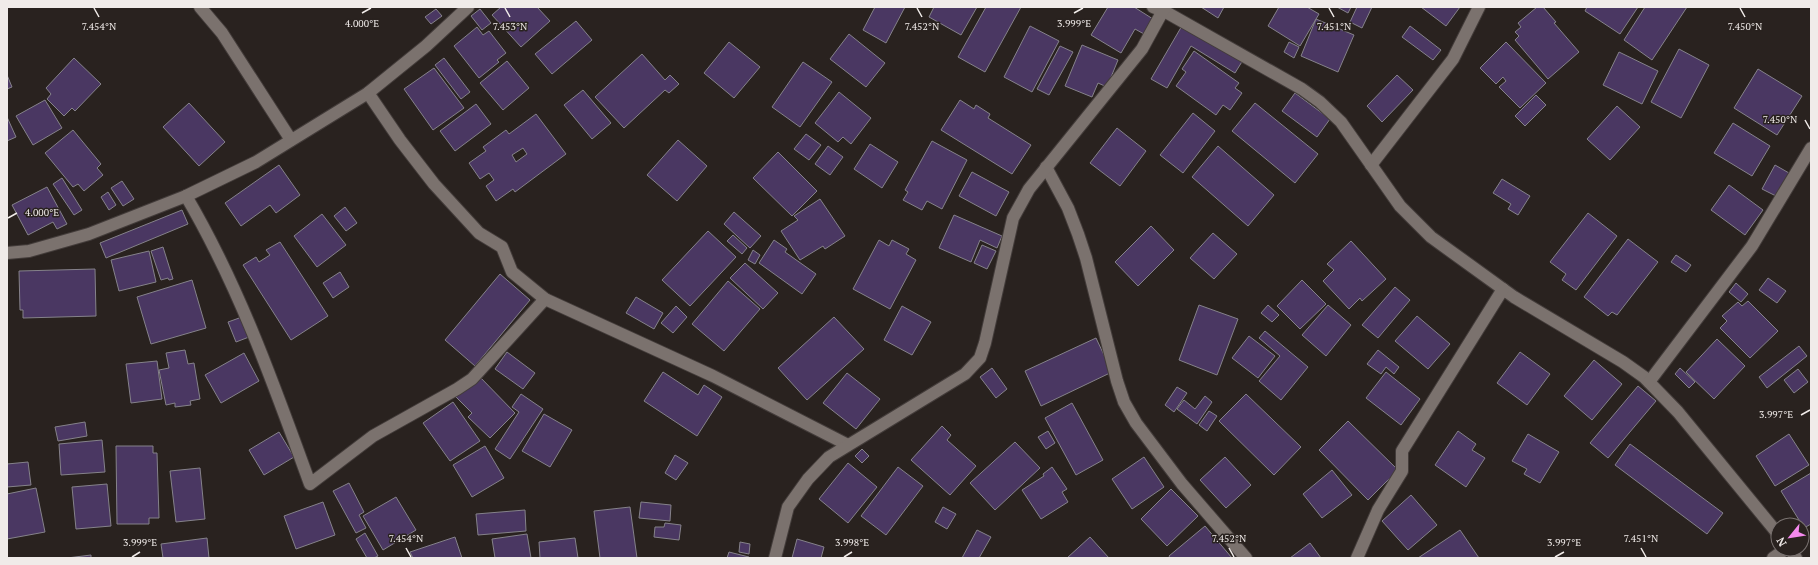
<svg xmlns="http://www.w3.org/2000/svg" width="1818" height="565" viewBox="0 0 1818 565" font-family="'PT Serif',serif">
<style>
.building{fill:#4a3762;stroke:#85828a;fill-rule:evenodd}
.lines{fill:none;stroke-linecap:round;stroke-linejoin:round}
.street-casing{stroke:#433c3a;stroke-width:14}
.street{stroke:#7b726e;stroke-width:12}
.ticks{fill:none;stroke:#f0ebe9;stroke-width:1.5}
.ticks-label{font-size:10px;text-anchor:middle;fill:#f0ebe9;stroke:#29221f;stroke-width:3;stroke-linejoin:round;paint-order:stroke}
</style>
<rect width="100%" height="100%" fill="#29221f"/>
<g class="building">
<polygon points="501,7 537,7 550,21 521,47 492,15"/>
<polygon points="875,7 905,7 886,43 863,30"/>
<polygon points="934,7 977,7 961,35 929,17"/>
<polygon points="986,7 1021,7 985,72 958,57"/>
<polygon points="1108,7 1134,7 1153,19 1144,34 1135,29 1121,53 1091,35"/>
<polygon points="1201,7 1224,7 1218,18"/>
<polygon points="1279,7 1307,7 1319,14 1300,46 1268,26"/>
<polygon points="1337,7 1351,7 1348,13"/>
<polygon points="1357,7 1372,7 1362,28 1350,22"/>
<polygon points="1421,7 1460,7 1446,26"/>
<polygon points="1537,7 1543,7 1556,22 1554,23 1579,52 1548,79 1515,40 1519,36 1515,32 1521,27 1518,23"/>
<polygon points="1587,7 1638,7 1620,34 1585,11"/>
<polygon points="1645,7 1687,7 1652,60 1624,40"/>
<polygon points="436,9 442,16 431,24 425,17"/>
<polygon points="480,9 491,23 482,30 471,16"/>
<polygon points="1316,19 1354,35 1338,72 1301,56"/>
<polygon points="576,21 592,40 552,74 535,54"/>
<polygon points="1183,24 1243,60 1235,73 1191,46 1167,88 1151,79"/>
<polygon points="1030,26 1059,41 1032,92 1004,77"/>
<polygon points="1410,26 1441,50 1433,60 1402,37"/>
<polygon points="477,27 483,35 489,31 506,53 497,60 499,62 479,78 454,46"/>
<polygon points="849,34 885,63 866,87 830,59"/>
<polygon points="729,42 760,67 734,98 704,73"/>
<polygon points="1289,42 1299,47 1294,58 1284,52"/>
<polygon points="1506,42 1546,83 1520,108 1499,87 1506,81 1503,77 1496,84 1480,68"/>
<polygon points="1082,45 1118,60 1107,87 1098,83 1092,97 1065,86"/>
<polygon points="1060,46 1073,52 1049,95 1037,89"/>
<polygon points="1679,49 1709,65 1681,118 1651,102"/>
<polygon points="1194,51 1239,83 1235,88 1242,93 1230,110 1223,105 1216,115 1176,86 1186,72 1182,69"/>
<polygon points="1619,52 1658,71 1642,104 1603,85"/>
<polygon points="642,54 665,80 670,75 679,84 669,93 665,90 624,128 595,97"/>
<polygon points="74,58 101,84 75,111 72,108 64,116 47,99 51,94 46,88"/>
<polygon points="444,58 470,92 461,99 435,65"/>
<polygon points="507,61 529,88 503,110 480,83"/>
<polygon points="803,62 832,82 800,127 772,107"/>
<polygon points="434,68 464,108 433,130 404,89"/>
<polygon points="1758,69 1802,96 1777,135 1734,108"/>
<polygon points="7,75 12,87 7,89"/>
<polygon points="1397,75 1413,90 1382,122 1367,106"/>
<polygon points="583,90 611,123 592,139 564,105"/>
<polygon points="839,92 871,118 851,144 843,137 838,142 815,123"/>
<polygon points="1295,93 1330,119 1317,137 1282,111"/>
<polygon points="1536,95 1546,105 1525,126 1515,116"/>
<polygon points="45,100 62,128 33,145 16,116"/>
<polygon points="960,100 974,109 976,105 990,114 988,118 1031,145 1012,174 941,130"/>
<polygon points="189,103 225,142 199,166 163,127"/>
<polygon points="1255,103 1318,154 1295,183 1232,131"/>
<polygon points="476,104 491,124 455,151 440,131"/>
<polygon points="1617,106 1640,127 1610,160 1587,139"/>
<polygon points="1193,113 1215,131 1183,173 1160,155"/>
<path d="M536 114 566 154 515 192 513 189 496 201 486 186 494 180 489 173 480 179 469 163 486 151 483 147 506 130 509 134ZM523 148 527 154 516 162 512 155Z"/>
<polygon points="7,117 16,137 7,141"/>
<polygon points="1733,123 1770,146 1752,176 1714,153"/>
<polygon points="1117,128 1146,151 1120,186 1090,163"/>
<polygon points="73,130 101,164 97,168 103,175 84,191 78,184 73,187 45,153"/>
<polygon points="806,134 821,145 809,160 794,149"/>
<polygon points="678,140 707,166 677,201 647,175"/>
<polygon points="932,141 967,160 942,209 927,201 922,210 903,200 908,192 905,190"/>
<polygon points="870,144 898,162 882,188 854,169"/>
<polygon points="828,146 843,157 830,175 815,164"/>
<polygon points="1218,146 1274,195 1248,226 1192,177"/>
<polygon points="778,152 817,191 792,216 753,178"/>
<polygon points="279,165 300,195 276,213 270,205 241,226 225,203"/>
<polygon points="1775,165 1789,173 1776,196 1762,189"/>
<polygon points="972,172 1009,192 996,216 959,196"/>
<polygon points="62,178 82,210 74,215 53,184"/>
<polygon points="1502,179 1530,196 1518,215 1508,209 1511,204 1493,193"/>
<polygon points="122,181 134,199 123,206 111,188"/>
<polygon points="1729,185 1763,210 1745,235 1711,210"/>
<polygon points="47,187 67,224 57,229 53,222 28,235 12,205"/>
<polygon points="108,192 116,205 109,210 101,197"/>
<polygon points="820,199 845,236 825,249 823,246 800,260 781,231 798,220 794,216"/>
<polygon points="345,207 357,223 346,231 334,216"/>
<polygon points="182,210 188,224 106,258 100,243"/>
<polygon points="734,212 761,236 750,248 724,224"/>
<polygon points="1588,213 1617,236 1576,290 1562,280 1566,274 1550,262"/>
<polygon points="322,214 346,245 317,267 294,236"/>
<polygon points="954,215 1002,236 997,248 980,240 971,262 939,248"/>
<polygon points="1151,226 1174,250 1138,286 1115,262"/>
<polygon points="708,231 736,257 690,306 662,280"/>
<polygon points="1213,233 1237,254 1214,279 1190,258"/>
<polygon points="733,235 747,248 742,254 727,241"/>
<polygon points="1628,239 1658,262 1617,315 1612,312 1608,316 1584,297"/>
<polygon points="774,240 787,249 785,252 816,274 802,294 759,263"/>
<polygon points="879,240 889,246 892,240 909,249 906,254 916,260 890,309 853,289"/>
<polygon points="1351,241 1386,279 1362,301 1360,298 1349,309 1323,281 1334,270 1327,264"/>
<polygon points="280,242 328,316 291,340 243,265 256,257 259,262 270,255 266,250"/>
<polygon points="982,245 996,251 987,269 974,263"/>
<polygon points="163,247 173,279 169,280 168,278 161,280 151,251"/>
<polygon points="753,250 760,255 755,264 748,260"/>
<polygon points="149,251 156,282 119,291 111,260"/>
<polygon points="1676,255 1691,265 1686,272 1671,262"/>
<polygon points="745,263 778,293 763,309 730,278"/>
<polygon points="95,269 96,316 23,318 23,310 20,310 19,271"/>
<polygon points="340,272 349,287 333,298 323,283"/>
<polygon points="500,274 530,300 475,366 445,340"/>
<polygon points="1768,278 1786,291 1777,303 1759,290"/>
<polygon points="192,280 206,328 151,344 137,297"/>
<polygon points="1302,280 1326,304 1300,329 1277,306"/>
<polygon points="728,281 760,309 724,351 692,324"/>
<polygon points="1736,283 1748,294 1741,302 1729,292"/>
<polygon points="1395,287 1410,300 1378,338 1362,325"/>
<polygon points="636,297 663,313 654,329 626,313"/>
<polygon points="1748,301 1778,331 1750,358 1720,328 1727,321 1722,316 1738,302 1742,306"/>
<polygon points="1199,305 1238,319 1217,375 1179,360"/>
<polygon points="1268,305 1279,315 1272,322 1261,313"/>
<polygon points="1328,305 1351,325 1326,356 1302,335"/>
<polygon points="676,306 687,317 673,333 661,323"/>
<polygon points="902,306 931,322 912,355 884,340"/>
<polygon points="1417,316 1450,344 1428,369 1395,341"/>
<polygon points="242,317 249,337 236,342 228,322"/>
<polygon points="834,317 864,349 807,400 778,368"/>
<polygon points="1265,331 1308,367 1281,400 1259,381 1280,356 1259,338"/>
<polygon points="1249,336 1275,356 1258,378 1232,358"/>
<polygon points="1096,338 1112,372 1041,406 1025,371"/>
<polygon points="1717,339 1745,366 1714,399 1686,372"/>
<polygon points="1799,346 1807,356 1767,388 1759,377"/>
<polygon points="185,350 188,364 194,363 200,399 190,401 191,405 175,407 175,403 166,405 159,370 169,368 166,353"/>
<polygon points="1378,350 1399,367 1394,374 1386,367 1381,374 1367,364"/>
<polygon points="507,352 535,373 523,389 495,369"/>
<polygon points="1520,352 1550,374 1527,405 1497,383"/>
<polygon points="244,353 259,381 221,403 205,375"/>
<polygon points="1594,360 1622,384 1592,420 1564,396"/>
<polygon points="157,361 162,399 131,403 126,364"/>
<polygon points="992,368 1007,389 996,398 980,377"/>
<polygon points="1680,368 1695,382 1689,388 1675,374"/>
<polygon points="1798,369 1808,382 1794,393 1784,380"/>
<polygon points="663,372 698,395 704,385 722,397 697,436 644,401"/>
<polygon points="1386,372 1420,399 1401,425 1366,398"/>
<polygon points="847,373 880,399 856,429 823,403"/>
<polygon points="478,375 515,413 490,438 468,417 472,413 456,397"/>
<polygon points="1638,386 1656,401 1608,458 1590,443"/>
<polygon points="1177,387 1187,393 1174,412 1165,405"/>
<polygon points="521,394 543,409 510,459 495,449 519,412 512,407"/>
<polygon points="1246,394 1301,447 1274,475 1219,421"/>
<polygon points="1205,396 1212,402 1197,424 1177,409 1184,400 1195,409"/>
<polygon points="453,402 480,441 450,461 423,423"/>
<polygon points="1072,403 1103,460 1076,475 1045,418"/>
<polygon points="1209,411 1217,416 1207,431 1199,425"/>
<polygon points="544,414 572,430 550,467 522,451"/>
<polygon points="1348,421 1398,470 1368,500 1319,450"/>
<polygon points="85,422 87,436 58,441 55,427"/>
<polygon points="942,426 951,435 947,440 976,466 950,495 911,460"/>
<polygon points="1048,431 1055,443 1046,449 1038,437"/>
<polygon points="1458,431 1476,444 1472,450 1485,458 1466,487 1435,465"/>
<polygon points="279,432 294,457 264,475 249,450"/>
<polygon points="1528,434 1559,452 1540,483 1524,474 1527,469 1512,461"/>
<polygon points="1789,434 1809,465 1775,486 1756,456"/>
<polygon points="102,440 105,472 61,475 59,444"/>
<polygon points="1015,442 1040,468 995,510 970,483"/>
<polygon points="1630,444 1723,513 1707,534 1615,465"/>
<polygon points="116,446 153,446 153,453 157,453 159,518 149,518 149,524 117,524"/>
<polygon points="485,446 504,478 472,497 453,465"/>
<polygon points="862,449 869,456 862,463 855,456"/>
<polygon points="675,455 688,463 676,480 665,473"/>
<polygon points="1144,457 1164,487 1132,509 1112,479"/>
<polygon points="1225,457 1251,485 1226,508 1200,480"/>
<polygon points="28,462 31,485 7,487 7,464"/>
<polygon points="848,463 877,487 848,523 819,499"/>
<polygon points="898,467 923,486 886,535 861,516"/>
<polygon points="1052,467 1067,489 1062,492 1068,502 1041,519 1022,490 1044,476 1043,474"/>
<polygon points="200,468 205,519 176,522 170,471"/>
<polygon points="1332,470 1352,495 1322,518 1303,494"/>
<polygon points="1811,473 1811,524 1804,528 1781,491"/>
<polygon points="349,483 364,512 359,515 366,528 356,533 333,491"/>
<polygon points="107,484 111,526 76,529 72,487"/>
<polygon points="36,488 45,532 7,539 7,494"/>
<polygon points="1171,489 1198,516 1167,546 1141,519"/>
<polygon points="1411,495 1437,525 1408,550 1382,521"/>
<polygon points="396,497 416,530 383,550 363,516"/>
<polygon points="323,502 335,535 296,549 284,516"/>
<polygon points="641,502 671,505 670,521 639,518"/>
<polygon points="630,507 637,558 600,558 594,511"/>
<polygon points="943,507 956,514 947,529 935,522"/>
<polygon points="525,510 526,531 478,535 476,514"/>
<polygon points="665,523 681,525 679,540 654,537 655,527 664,527"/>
<polygon points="1205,526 1232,558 1170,558 1169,556"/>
<polygon points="977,530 991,537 979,558 962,558"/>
<polygon points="1460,530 1479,558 1418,558"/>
<polygon points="365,533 378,556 374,558 367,558 356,539"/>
<polygon points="527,534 531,558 495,558 492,539"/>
<polygon points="455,537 462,558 413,558 410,552"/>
<polygon points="1090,537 1109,558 1067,558"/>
<polygon points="207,538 209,558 163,558 161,544"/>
<polygon points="575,538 578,558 540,558 539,542"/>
<polygon points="797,539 824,547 821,558 792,558"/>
<polygon points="740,542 750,544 749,554 739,552"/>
<polygon points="1310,543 1321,558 1290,558"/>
<polygon points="729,552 749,557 749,558 727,558"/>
<polygon points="91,555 91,558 67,558"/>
</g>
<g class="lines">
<defs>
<g id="street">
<polyline points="200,7 222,33 291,140"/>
<polyline points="1153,7 1164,11 1302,89 1320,102 1341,122 1400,206 1431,237 1514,297 1623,362 1644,377 1678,412 1778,534"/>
<polyline points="368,93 400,140 434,184 479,233 502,247 512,272 545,299 713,376 848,445"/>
<polyline points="1371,165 1453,59 1479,7"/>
<polyline points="1046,167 1068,208 1078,234 1086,258 1117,381 1124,402 1136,423 1182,484 1246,558"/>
<path d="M186 196C239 286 274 385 310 484L373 436 457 389 472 379 545 299"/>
<polyline points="7,253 29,251 89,234 186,196 256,162 368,93 426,46 468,7"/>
<polyline points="1649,382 1752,246 1811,148"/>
<polyline points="1790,549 1796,558"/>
<polyline points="775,558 788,507 808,479 829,457 965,374 980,358 985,343 1013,218 1029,189 1142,49 1165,7"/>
<polyline points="1357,558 1378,510 1402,471 1402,451 1503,289"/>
<polyline points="1773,558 1786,549"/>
</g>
</defs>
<use href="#street" class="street-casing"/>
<use href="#street" class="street"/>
</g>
<path class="ticks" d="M94 8 99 17M505 8 510 17M917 8 922 17M1329 8 1334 17M1740 8 1745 17M362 13 371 8M1074 13 1083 8M1805 120 1810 129M8 218 17 213M1801 415 1810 410M406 548 411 557M1229 548 1234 557M1641 548 1646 557M132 557 140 552M844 557 852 552M1555 557 1564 552"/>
<g class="ticks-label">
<text x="362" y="27">4.000°E</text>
<text x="1074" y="27">3.999°E</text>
<text x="1745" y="30">7.450°N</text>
<text x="99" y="30">7.454°N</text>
<text x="510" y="30">7.453°N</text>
<text x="922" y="30">7.452°N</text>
<text x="1334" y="30">7.451°N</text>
<text x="1780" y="123">7.450°N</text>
<text x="42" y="216">4.000°E</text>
<text x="1776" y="418">3.997°E</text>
<text x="406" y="542">7.454°N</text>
<text x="1229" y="542">7.452°N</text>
<text x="1641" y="542">7.451°N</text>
<text x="140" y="546">3.999°E</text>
<text x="852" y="546">3.998°E</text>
<text x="1564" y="546">3.997°E</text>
</g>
<rect width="1818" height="565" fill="none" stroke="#f0ebe9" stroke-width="16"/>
<g transform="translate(1790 537) rotate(240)"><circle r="19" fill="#29221f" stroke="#797270"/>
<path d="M0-3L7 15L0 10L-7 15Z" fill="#f589ee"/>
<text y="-6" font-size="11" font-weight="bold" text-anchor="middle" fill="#f0ebe9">N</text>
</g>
</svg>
